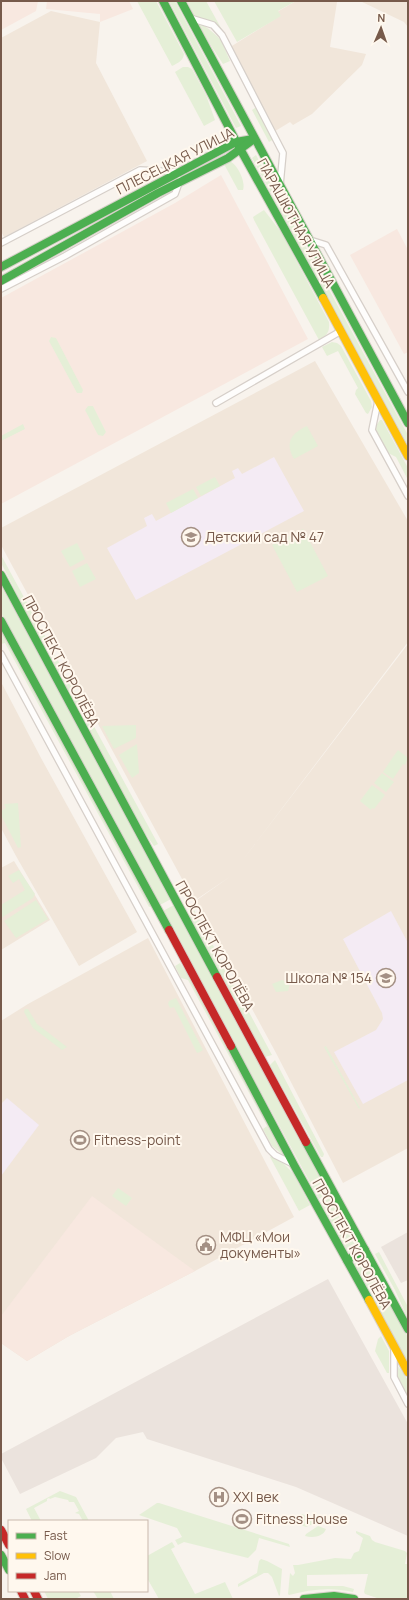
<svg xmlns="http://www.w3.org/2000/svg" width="409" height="1600" viewBox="0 0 409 1600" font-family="Manrope,sans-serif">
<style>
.residential{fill:#f1e6da}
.commercial{fill:#f8e8e0}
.industrial{fill:#ebe3dd}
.education{fill:#f4ebf4}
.green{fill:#e5efd7}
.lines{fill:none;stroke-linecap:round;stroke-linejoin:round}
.street-casing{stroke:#d6cfc9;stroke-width:8}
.fast-casing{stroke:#d7d0c9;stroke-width:10}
.slow-casing{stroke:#d7d0c9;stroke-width:10}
.jam-casing{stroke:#d7d0c9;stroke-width:10}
.street{stroke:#fefdfc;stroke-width:5.5}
.fast{stroke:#4caf50;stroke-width:8}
.slow{stroke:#ffc107;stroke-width:8}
.jam{stroke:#c62828;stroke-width:8}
.labels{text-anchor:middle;stroke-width:4;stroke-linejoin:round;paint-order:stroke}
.street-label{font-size:14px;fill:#775a4b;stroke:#fff8ee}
.poi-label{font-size:14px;fill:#775a4b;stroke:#fff8ee;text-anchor:start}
</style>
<rect width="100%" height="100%" fill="#f8f3ed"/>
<g class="residential">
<polygon points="296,1 332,1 337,2 330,47 366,54 362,65 312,114 293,125 290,122 272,133 227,49 280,16 277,12"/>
<polygon points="360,1 408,1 408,27 404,22"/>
<polygon points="51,11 100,22 96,63 147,161 4,237 1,231 1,38"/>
<polygon points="315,361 408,521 408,642 242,861 408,644 408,1148 343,1183 276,1053 194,902 231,876 194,901 1,545 1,528"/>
<polygon points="1,682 41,758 137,932 79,966 16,856 1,828"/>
<polygon points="14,861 50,920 1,950 1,868"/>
<polygon points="148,938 294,1217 195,1271 69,1336 27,1361 1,1343 1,1021 28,1004"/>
</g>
<g class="commercial">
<polygon points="1,1 38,1 36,11 1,30"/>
<polygon points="47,1 129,1 133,9 100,22 100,14 46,9"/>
<polygon points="221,175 308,339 1,504 1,298 175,203"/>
<polygon points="397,229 408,250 408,352 404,354 350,255"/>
<polygon points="92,1196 195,1271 69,1336 27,1361 1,1343 1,1316"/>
</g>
<g class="industrial">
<polygon points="408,1232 408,1280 401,1283 381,1247"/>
<polygon points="328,1279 408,1424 408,1536 296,1487 147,1439 143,1432 116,1438 96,1458 20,1494 1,1458 1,1454"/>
</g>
<g class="education">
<polygon points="274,457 304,511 136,600 107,548 147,526 144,518 152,514 156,521 235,478 232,471 238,468 242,474"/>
<polygon points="391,911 408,943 408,1080 363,1104 334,1052 376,1030 383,1019 382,1013 343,939"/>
<polygon points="7,1098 39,1125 1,1176 1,1104"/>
</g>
<g class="green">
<path d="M137 1H156L184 54C183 61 178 63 172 66Z"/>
<polygon points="169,1 175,1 241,126 236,128"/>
<polygon points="187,1 206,1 226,37 203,19 194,15"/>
<polygon points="214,1 296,1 278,11 281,16 237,42"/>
<path d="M198 23C208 27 218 36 225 45L224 47 230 61 223 64 210 44Z"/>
<polygon points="183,67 188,67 192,69 206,95 215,120 204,126 175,72"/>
<polygon points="258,106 274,139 269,142 252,110"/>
<polygon points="256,155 408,435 408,445 252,158"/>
<path d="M229 161C237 163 246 182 243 190H238L224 164Z"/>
<path d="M264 210 281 232 329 322C330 332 327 335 319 340L254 220 253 217Z"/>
<polygon points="51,337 56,338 83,390 82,393 77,393 49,341"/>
<polygon points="332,342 337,343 341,346 371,401 372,407 368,414 366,413 355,394 356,390 358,388 338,351 327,356 322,347"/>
<polygon points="88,406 93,406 106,432 103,436 98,435 85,410"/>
<polygon points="380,420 382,420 408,468 408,480 396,457 388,453 375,431 376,426"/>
<polygon points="23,424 25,429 1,441 1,436"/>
<path d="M307 426 318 446 294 459C284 442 292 433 307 426Z"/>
<polygon points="215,477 220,486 201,496 196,487"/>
<polygon points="193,489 198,498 171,513 166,503"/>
<polygon points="303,529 328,576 297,592 272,545"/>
<polygon points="77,543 85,559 70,567 61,551"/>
<polygon points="1,555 51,647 44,649 20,602 12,584 1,563"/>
<polygon points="87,563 96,579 80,587 72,571"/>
<polygon points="1,586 171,899 160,905 1,613"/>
<polygon points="1,629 152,906 149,907 5,643 1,644"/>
<polygon points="54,653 158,844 154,846 143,830 49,657"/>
<polygon points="136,725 136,738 114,749 102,726"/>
<polygon points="137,744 139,773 132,778 119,755"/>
<polygon points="398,750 408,758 405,765 403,764 393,779 383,772 393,757 403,764 393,757"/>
<polygon points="382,773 394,782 386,792 374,783"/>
<polygon points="372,785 385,795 374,809 372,808 371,810 360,801"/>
<polygon points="18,803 21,847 18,848 1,815 1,811 6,808 4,804"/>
<polygon points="19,870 35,894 33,898 1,918 1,905 25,890 19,879 13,883 8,876"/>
<polygon points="36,900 48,919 16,938 4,921"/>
<polygon points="174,905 330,1193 319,1199 163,911"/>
<polygon points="192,906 272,1055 265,1057 189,916 189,911"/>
<polygon points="180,963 191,978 274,1133 283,1155 272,1146 263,1129 267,1126 188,980 181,978 175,966"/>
<polygon points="282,980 290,983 288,991 276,992 272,984"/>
<polygon points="176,998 203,1050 200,1052 197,1053 174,1007 170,1008 168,1004 169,1001"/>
<polygon points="25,1009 28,1009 37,1024 67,1047 62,1050 33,1028 24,1012"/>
<polygon points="326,1046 360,1108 359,1109 324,1047"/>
<polygon points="275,1060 324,1154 323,1157 321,1157 270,1065"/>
<polygon points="271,1156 284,1164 293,1173 310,1205 299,1211 270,1157"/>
<polygon points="118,1188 132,1198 126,1206 112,1196"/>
<path d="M332 1197 359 1246C358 1251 353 1253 348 1252L321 1203Z"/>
<polygon points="379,1252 408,1307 408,1319 395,1290 375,1254"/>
<polygon points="365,1258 408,1337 408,1364 354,1264"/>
<polygon points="381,1336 389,1351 389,1373 387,1373 375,1351 378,1339"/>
<polygon points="397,1365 408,1380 408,1397 398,1377"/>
<polygon points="60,1491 76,1497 89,1521 83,1521 79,1514 75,1513 79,1511 74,1502 69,1502 68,1500 55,1497 50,1499 49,1498 47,1499 47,1501 34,1508 41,1521 32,1521 26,1509"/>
<polygon points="157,1503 159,1503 289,1544 290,1547 259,1538 256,1550 248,1558 184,1542 178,1545 175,1540 182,1537 177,1528 139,1515"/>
<polygon points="302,1514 313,1519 313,1524 306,1527 301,1525 300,1515"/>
<path d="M318 1526 326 1529C323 1537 313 1538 305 1536L306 1534Z"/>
<path d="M356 1531 370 1536 372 1540 375 1542 405 1551 407 1553 405 1564H408V1599H380L365 1594 364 1592 368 1574 307 1575V1586H343L354 1589 353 1592C332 1587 310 1589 289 1595L288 1594 290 1573 293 1576 295 1573 293 1565H298L335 1558 351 1559 354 1553 359 1551 363 1538 356 1533Z"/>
<polygon points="172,1542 175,1547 171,1549 195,1594 225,1582 233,1599 159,1599 147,1578 147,1556"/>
<polygon points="261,1559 267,1561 282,1569 280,1595 279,1596 272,1577 268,1573 264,1573 238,1587 238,1584 257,1573 259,1561"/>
<polygon points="44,1591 78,1591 81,1596 75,1599 48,1599"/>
<polygon points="93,1591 110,1591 114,1599 98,1599"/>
</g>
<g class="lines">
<defs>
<g id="street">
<polyline points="190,18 213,25 222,35 283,153 280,185"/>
<polyline points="310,240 326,245 408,392"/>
<polyline points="1,243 140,170 178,172"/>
<polyline points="1,289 65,256 175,194 180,180"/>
<polyline points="378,401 372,430 408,496"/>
<polyline points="216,403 341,331"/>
<polyline points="1,654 269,1149 275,1155 293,1164"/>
<polyline points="394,1349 394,1377 408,1404"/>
</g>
<g id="fast">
<polyline points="163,1 238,145 323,298"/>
<polyline points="181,1 408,423"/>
<polyline points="1,267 236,142 253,139"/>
<polyline points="1,281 158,193 228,158 254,139"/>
<polyline points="1,575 217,977"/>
<polyline points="1,621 169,930"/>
<polyline points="231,1046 294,1165 369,1300"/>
<polyline points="306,1142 408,1329"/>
<polyline points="347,1260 365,1250"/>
<polyline points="1,1555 9,1570"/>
<polyline points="304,1599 334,1596 354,1599"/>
</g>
<g id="slow">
<polyline points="323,298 408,456"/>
<polyline points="369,1300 408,1372"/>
</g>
<g id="jam">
<polyline points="169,930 231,1046"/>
<polyline points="217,977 306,1142"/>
<polyline points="1,1530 9,1545"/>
<polyline points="21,1591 25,1599"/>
<polyline points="34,1591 38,1599"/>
</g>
</defs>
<use href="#street" class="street-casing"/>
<use href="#fast" class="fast-casing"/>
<use href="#slow" class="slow-casing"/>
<use href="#jam" class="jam-casing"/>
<use href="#street" class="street"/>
<use href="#fast" class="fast"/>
<use href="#slow" class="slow"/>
<use href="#jam" class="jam"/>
</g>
<defs>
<symbol id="school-ring" viewBox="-11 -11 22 22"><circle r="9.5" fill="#fff8ee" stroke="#a49084" stroke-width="1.5"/><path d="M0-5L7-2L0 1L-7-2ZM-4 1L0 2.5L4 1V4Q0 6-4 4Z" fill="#a49084"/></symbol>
<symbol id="stadium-ring" viewBox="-11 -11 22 22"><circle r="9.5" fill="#fff8ee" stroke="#a49084" stroke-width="1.5"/><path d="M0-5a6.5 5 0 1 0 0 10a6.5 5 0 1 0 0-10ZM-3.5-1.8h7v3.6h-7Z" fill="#a49084"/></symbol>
<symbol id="civic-ring" viewBox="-11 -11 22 22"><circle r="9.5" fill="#fff8ee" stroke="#a49084" stroke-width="1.5"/><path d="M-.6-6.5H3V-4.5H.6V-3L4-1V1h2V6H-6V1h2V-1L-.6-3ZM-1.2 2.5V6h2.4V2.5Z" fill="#a49084"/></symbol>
<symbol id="hospital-ring" viewBox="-11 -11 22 22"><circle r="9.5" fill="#fff8ee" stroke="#a49084" stroke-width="1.5"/><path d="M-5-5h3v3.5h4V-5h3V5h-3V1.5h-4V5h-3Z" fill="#a49084"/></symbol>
</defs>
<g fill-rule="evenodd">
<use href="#school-ring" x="180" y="526" width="22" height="22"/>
<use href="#school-ring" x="375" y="967" width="22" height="22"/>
<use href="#stadium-ring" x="69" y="1129" width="22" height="22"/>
<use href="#civic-ring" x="195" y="1234" width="22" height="22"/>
<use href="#hospital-ring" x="208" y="1486" width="22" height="22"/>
<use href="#stadium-ring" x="231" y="1508" width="22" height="22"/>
</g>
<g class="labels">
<g class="street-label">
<text transform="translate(175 161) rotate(-27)" y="5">ПЛЕСЕЦКАЯ УЛИЦА</text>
<text transform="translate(296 223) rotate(61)" y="5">ПАРАШЮТНАЯ УЛИЦА</text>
<text transform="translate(61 661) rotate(62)" y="5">ПРОСПЕКТ КОРОЛЁВА</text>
<text transform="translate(215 946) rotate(61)" y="5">ПРОСПЕКТ КОРОЛЁВА</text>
<text transform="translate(352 1244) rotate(61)" y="5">ПРОСПЕКТ КОРОЛЁВА</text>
</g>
<g class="poi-label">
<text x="205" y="542">Детский сад № 47</text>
<text x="372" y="983" text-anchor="end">Школа № 154</text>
<text x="94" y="1145">Fitness-point</text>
<text x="220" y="1242">МФЦ «Мои<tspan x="220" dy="16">документы»</tspan></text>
<text x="233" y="1502">XXI век</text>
<text x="256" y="1524">Fitness House</text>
</g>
</g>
<rect width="409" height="1600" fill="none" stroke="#775a4b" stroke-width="4"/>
<rect x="8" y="1520" width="140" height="72" fill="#fff8ee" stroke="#c9b9ad"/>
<rect x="16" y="1533" width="20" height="6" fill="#4caf50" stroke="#c9b9ad"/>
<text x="44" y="1540" font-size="12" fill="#775a4b">Fast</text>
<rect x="16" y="1553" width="20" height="6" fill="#ffc107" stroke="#c9b9ad"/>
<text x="44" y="1560" font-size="12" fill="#775a4b">Slow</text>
<rect x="16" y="1573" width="20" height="6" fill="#c62828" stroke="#c9b9ad"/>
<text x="44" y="1580" font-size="12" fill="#775a4b">Jam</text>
<g transform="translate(381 28) rotate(2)" stroke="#fff8ee" stroke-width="3" paint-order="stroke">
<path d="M0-3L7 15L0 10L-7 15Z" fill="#775a4b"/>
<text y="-6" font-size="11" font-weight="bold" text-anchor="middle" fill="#775a4b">N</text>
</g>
</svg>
